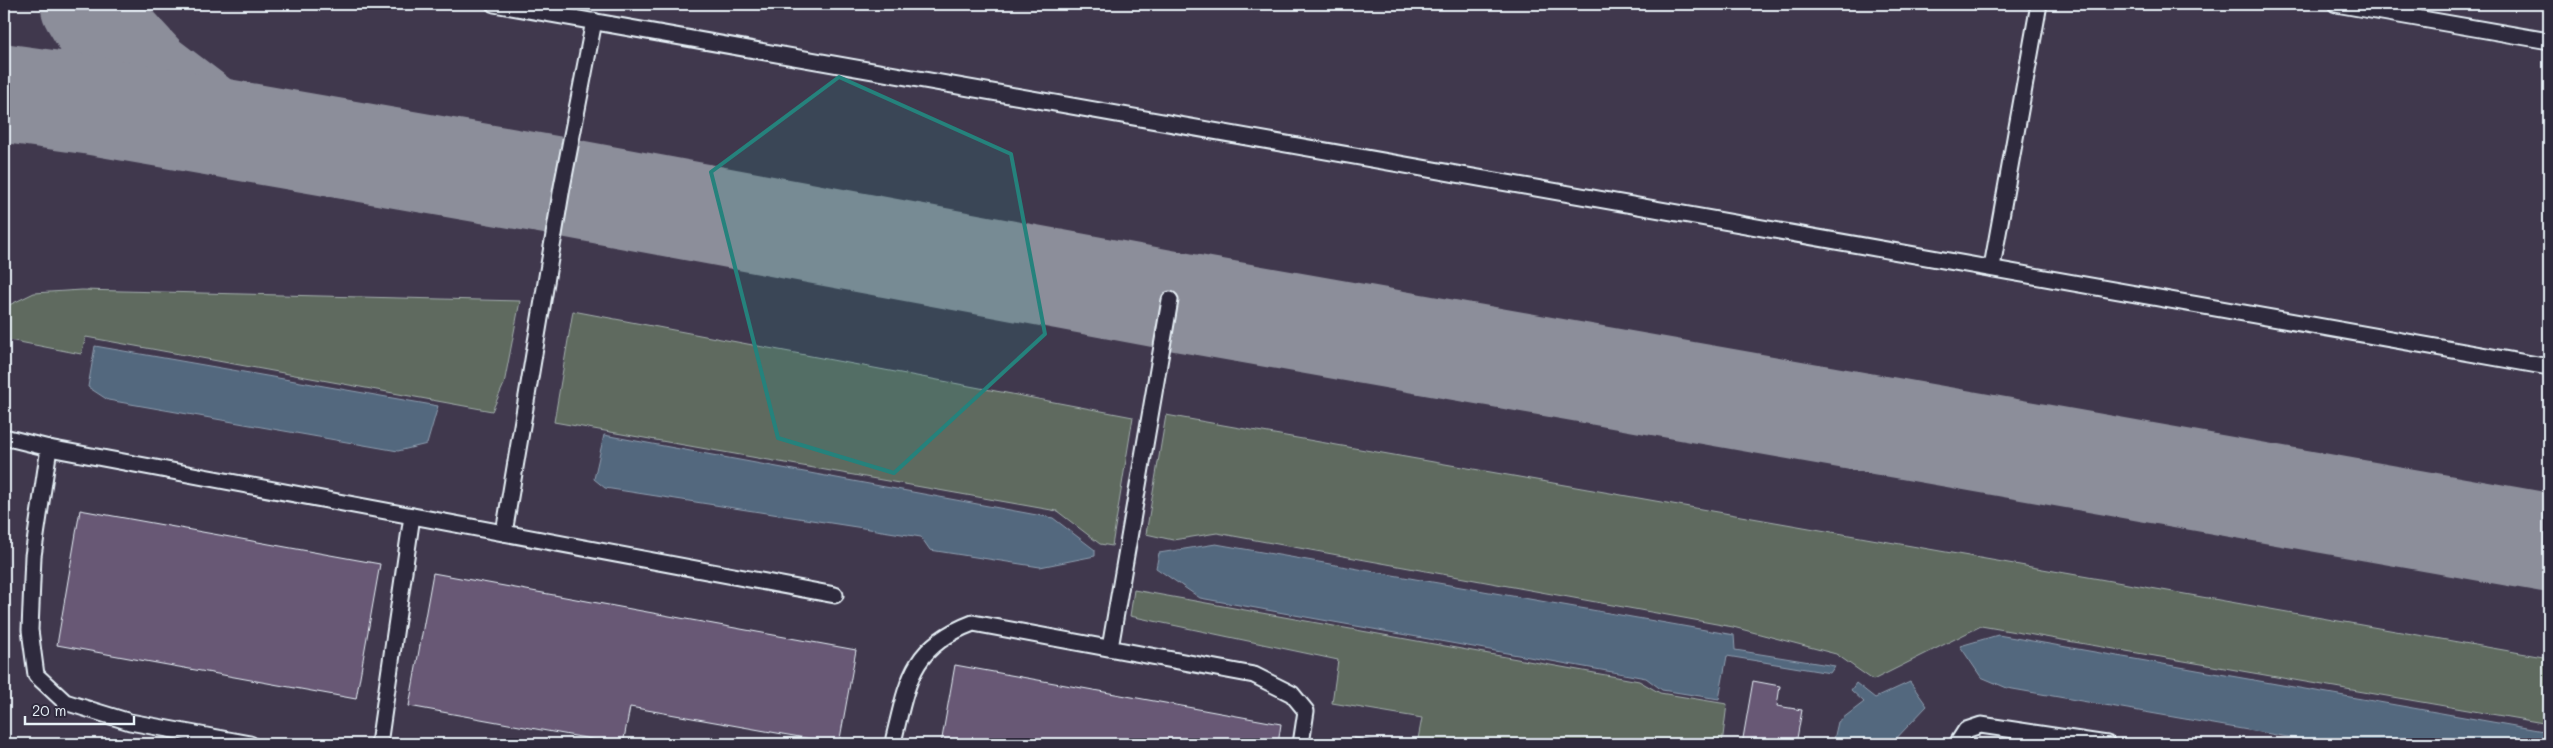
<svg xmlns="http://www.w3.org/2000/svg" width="2553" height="748" viewBox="0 0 2553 748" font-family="Mali,sans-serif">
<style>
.built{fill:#40384e}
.green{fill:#5e6a5f;stroke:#a3aeac}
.water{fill:#52677e;stroke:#8e9eaf}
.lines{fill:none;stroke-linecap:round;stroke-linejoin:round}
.taxiway{stroke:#8c8e9a;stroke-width:99}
.building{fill:#675975;stroke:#e8f1f8}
.lane-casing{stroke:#e8f1f8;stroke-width:19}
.lane{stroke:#2f2a3d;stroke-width:15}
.marked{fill:#25827c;fill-opacity:0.2;stroke:#25827c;stroke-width:4;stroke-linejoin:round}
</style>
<rect width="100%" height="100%" fill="#2f2a3d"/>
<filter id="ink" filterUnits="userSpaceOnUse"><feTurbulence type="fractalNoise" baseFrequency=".02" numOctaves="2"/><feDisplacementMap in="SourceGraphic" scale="10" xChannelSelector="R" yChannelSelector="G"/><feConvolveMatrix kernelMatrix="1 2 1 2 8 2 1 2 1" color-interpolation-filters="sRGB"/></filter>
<g filter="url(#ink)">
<rect class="built" x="4" y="4" width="2545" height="740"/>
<g class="green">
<polygon points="82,290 520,301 504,384 492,411 86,337 81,354 4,339 5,307 34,293"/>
<polygon points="573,311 1133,417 1112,546 1100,544 1057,511 554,422"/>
<polygon points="1166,415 2549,658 2549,724 1981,626 1873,680 1836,654 1733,627 1217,533 1173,540 1146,534"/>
<polygon points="1134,590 1639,681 1660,693 1727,704 1722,744 1417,744 1422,718 1332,703 1338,660 1130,616"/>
</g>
<g class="water">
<polygon points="95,346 438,406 427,444 398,451 108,400 88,387"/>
<polygon points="604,435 1053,518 1095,550 1095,556 1040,567 930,550 921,537 605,488 594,479"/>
<polygon points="1216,544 1734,635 1735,650 1835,666 1830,673 1727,656 1719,699 1662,690 1646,678 1200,598 1156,568 1159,553"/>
<polygon points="1998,635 2549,732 2549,744 2328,744 2007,688 1981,677 1960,646"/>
<polygon points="1910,682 1927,706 1891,744 1833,744 1838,722 1864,702 1851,690 1856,683 1875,698"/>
</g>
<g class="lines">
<g class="taxiway">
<polyline points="90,4 111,39 146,77 209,125"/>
<polyline points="4,93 90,105 562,187 1170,300 2549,543"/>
</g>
</g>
<g class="building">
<polygon points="80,510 380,564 356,699 57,645"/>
<polygon points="433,573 856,650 839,744 630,707 623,744 619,744 409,706"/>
<polygon points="955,665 1281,724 1278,744 941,744"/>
<polygon points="1753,681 1780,686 1777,706 1802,710 1796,744 1742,744"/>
<polygon points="1354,738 1391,744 1353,744"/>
</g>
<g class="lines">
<defs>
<g id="lane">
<polyline points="494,4 2549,367"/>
<polyline points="2336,4 2549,41"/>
<polyline points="1992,267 2039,4"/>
<polyline points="4,437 49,448 835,595"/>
<polyline points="49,448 33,556 30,630 36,675 65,702 130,722 250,744"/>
<polyline points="504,533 562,187 594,21"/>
<polyline points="1110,648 1170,300"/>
<polyline points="379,744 412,516"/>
<path d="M895 744 894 738C908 680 912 646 973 623L1254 675 1292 694 1306 711 1301 744"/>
<polyline points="1957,744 1966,730 1981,725 2107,744"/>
</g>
</defs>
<use href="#lane" class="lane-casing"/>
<use href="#lane" class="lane"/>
</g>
</g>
<path class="marked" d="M839 77 1011 154 1045 334 894 473 778 438 711 172Z"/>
<rect width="2553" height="748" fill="none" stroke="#2f2a3d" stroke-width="20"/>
<rect x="10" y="10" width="2533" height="728" fill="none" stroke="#e8f1f8" stroke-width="2" filter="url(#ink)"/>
<path d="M25 716v8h109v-8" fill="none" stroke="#e8f1f8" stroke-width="2.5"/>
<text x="32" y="716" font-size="15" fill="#e8f1f8" stroke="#2f2a3d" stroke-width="4" paint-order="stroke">20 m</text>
</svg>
